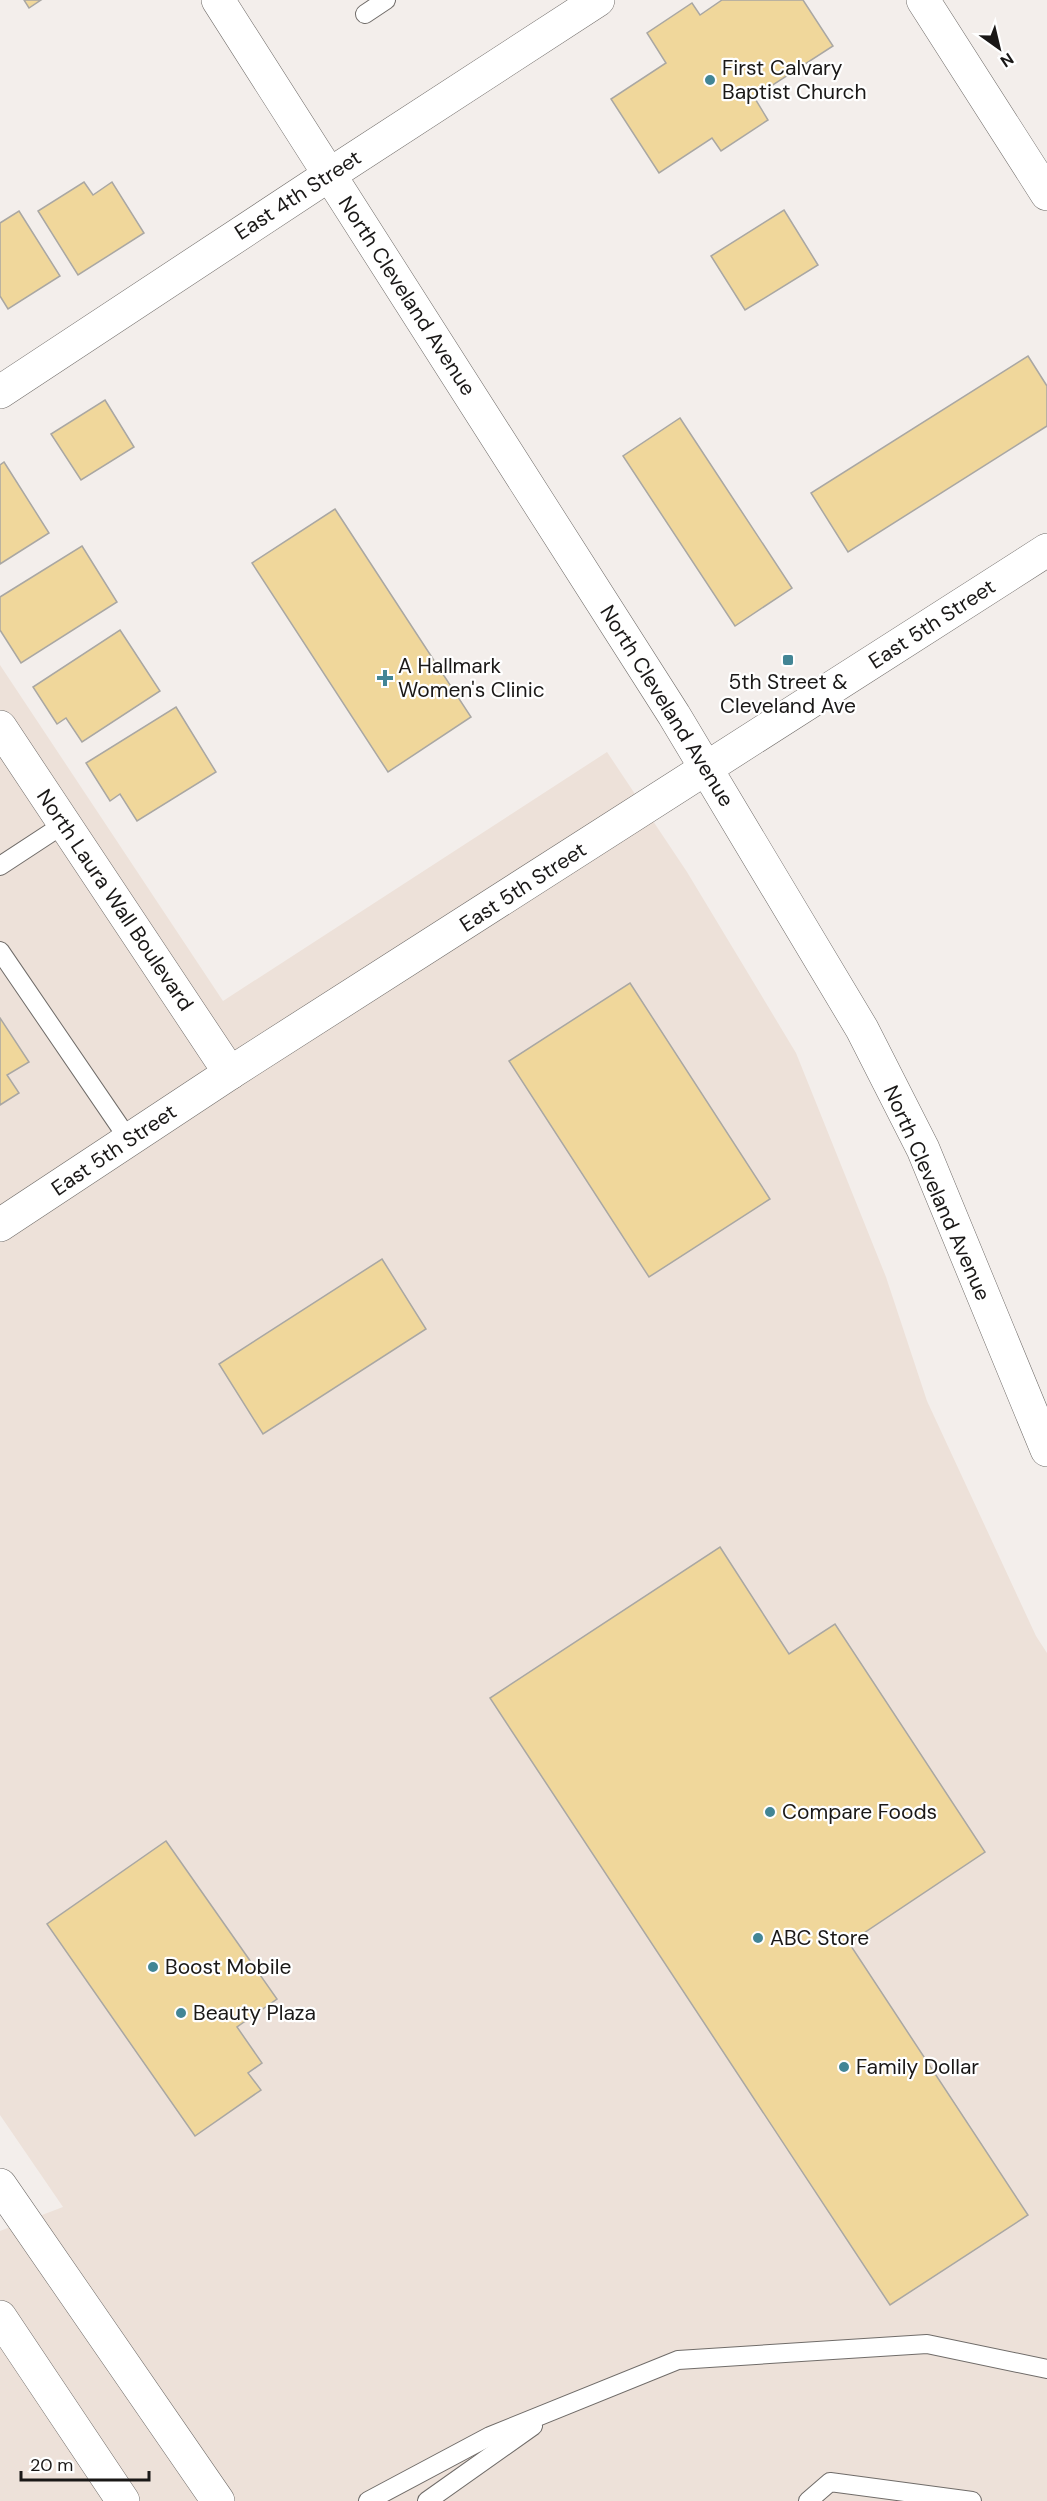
<svg xmlns="http://www.w3.org/2000/svg" width="1047" height="2501" viewBox="0 0 1047 2501" font-family="'DM Sans',sans-serif">
<style>
.built{fill:#ede1d9}
.building{fill:#f0d79b;stroke:#a9a7a3;stroke-width:1.5}
.lines{fill:none;stroke-linecap:round;stroke-linejoin:round}
.lane-casing{stroke:#706c69;stroke-width:20}
.street-casing{stroke:#706c69;stroke-width:34}
.secondary-casing{stroke:#706c69;stroke-width:34}
.primary-casing{stroke:#706c69;stroke-width:34}
.lane{stroke:#fff;stroke-width:18}
.street{stroke:#fff;stroke-width:33}
.secondary{stroke:#fff;stroke-width:33}
.primary{stroke:#fff;stroke-width:33}
.poi-dot{fill:#428595;stroke:#fff;stroke-width:2}
.labels{text-anchor:middle;stroke-width:4.5;stroke-linejoin:round;paint-order:stroke}
.poi-label{font-size:21px;fill:#1a1817;stroke:#fff;text-anchor:start}
.street-label{font-size:21px;fill:#1a1817;stroke:#fff}
</style>
<rect width="100%" height="100%" fill="#f3eeeb"/>
<polygon class="built" points="0,665 223,1001 607,752 687,872 796,1053 886,1277 927,1401 1036,1636 1047,1653 1047,2501 0,2501 0,2231 63,2207 0,2115"/>
<g class="building">
<polygon points="24,0 41,0 29,8"/>
<polygon points="722,0 803,0 833,46 754,97 768,120 721,151 712,138 659,173 611,99 666,63 647,33 692,3 700,15"/>
<polygon points="84,182 93,195 112,182 144,233 78,275 38,211"/>
<polygon points="784,210 818,265 745,310 711,256"/>
<polygon points="19,211 60,276 8,309 0,296 0,223"/>
<polygon points="1028,356 1047,386 1047,426 848,552 811,493"/>
<polygon points="105,400 134,447 81,480 51,434"/>
<polygon points="680,418 792,588 735,626 623,456"/>
<polygon points="4,462 49,533 0,564 0,465"/>
<polygon points="335,509 471,717 388,772 252,563"/>
<polygon points="82,546 117,602 21,663 0,630 0,597"/>
<polygon points="120,630 160,691 82,742 66,718 57,724 33,687"/>
<polygon points="176,707 216,772 137,821 120,794 110,801 86,763"/>
<polygon points="630,983 770,1199 649,1277 509,1061"/>
<polygon points="0,1018 29,1062 7,1075 19,1093 0,1105"/>
<polygon points="382,1259 426,1329 263,1434 219,1364"/>
<polygon points="720,1547 789,1654 835,1624 985,1852 849,1943 1028,2215 890,2305 490,1698"/>
<polygon points="166,1841 277,1999 237,2027 262,2063 248,2073 261,2090 195,2136 47,1924"/>
</g>
<g class="lines">
<defs>
<g id="lane">
<polyline points="365,14 386,0"/>
<polyline points="0,866 64,824"/>
<polyline points="0,951 129,1140"/>
<polyline points="368,2501 490,2436 678,2360 927,2344 1047,2369"/>
<polyline points="427,2501 533,2426"/>
<polyline points="808,2501 830,2482 972,2501"/>
</g>
<g id="street">
<polyline points="923,0 1047,194"/>
<polyline points="0,727 230,1073"/>
</g>
<g id="secondary">
<polyline points="218,0 674,715 862,1029 923,1149 1047,1450"/>
<polyline points="0,392 329,175 598,0"/>
<polyline points="0,1225 230,1073 1047,550"/>
</g>
<g id="primary">
<polyline points="0,2185 218,2501"/>
<polyline points="0,2317 123,2501"/>
</g>
</defs>
<use href="#lane" class="lane-casing"/>
<use href="#street" class="street-casing"/>
<use href="#secondary" class="secondary-casing"/>
<use href="#primary" class="primary-casing"/>
<use href="#lane" class="lane"/>
<use href="#street" class="street"/>
<use href="#secondary" class="secondary"/>
<use href="#primary" class="primary"/>
</g>
<g class="poi-dot">
<circle cx="710" cy="80" r="6"/>
<rect x="782" y="654" width="12" height="12" rx="3"/>
<path d="M382 669h6v6h6v6h-6v6h-6v-6h-6v-6h6z"/>
<circle cx="770" cy="1812" r="6"/>
<circle cx="758" cy="1938" r="6"/>
<circle cx="153" cy="1967" r="6"/>
<circle cx="181" cy="2013" r="6"/>
<circle cx="844" cy="2067" r="6"/>
</g>
<g class="labels">
<g class="poi-label">
<text x="722" y="75">First Calvary<tspan x="722" dy="24">Baptist Church</tspan></text>
<text x="398" y="673">A Hallmark<tspan x="398" dy="24">Women's Clinic</tspan></text>
<text x="788" y="689" text-anchor="middle">5th Street &amp;<tspan x="788" dy="24">Cleveland Ave</tspan></text>
<text x="782" y="1819">Compare Foods</text>
<text x="770" y="1945">ABC Store</text>
<text x="165" y="1974">Boost Mobile</text>
<text x="193" y="2020">Beauty Plaza</text>
<text x="856" y="2074">Family Dollar</text>
</g>
<g class="street-label">
<text transform="translate(298 195) rotate(-33)" y="7">East 4th Street</text>
<text transform="translate(407 296) rotate(57)" y="7">North Cleveland Avenue</text>
<text transform="translate(932 624) rotate(-33)" y="7">East 5th Street</text>
<text transform="translate(667 706) rotate(58)" y="7">North Cleveland Avenue</text>
<text transform="translate(523 887) rotate(-33)" y="7">East 5th Street</text>
<text transform="translate(115 900) rotate(56)" y="7">North Laura Wall Boulevard</text>
<text transform="translate(114 1150) rotate(-34)" y="7">East 5th Street</text>
<text transform="translate(937 1193) rotate(66)" y="7">North Cleveland Avenue</text>
</g>
</g>
<g transform="translate(999 48) rotate(146)" stroke="#ffffff" stroke-width="4.5" paint-order="stroke">
<path d="M0-4.5L10 22L0 15L-10 22Z" fill="#1a1817"/>
<text y="-9" font-size="16" font-weight="bold" text-anchor="middle" fill="#1a1817">N</text>
</g>
<path d="M21 2471v9h128v-9" fill="none" stroke="#1a1817" stroke-width="3"/>
<text x="30" y="2471" font-size="18" fill="#1a1817" stroke="#ffffff" stroke-width="4.5" paint-order="stroke">20 m</text>
</svg>
